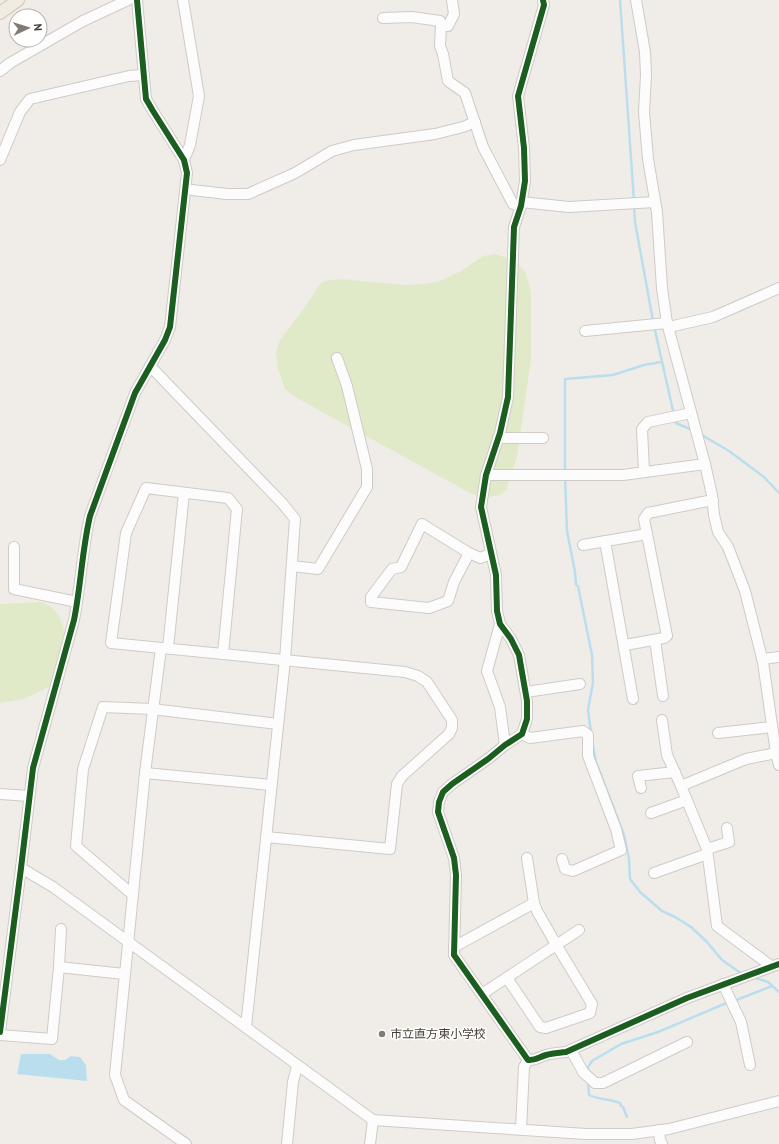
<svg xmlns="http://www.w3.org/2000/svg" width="779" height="1144" viewBox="0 0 779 1144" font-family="'PT Sans','Noto Sans JP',sans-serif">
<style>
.green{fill:#e0eac9}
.water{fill:#badeed}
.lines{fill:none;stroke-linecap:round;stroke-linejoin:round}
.stream{stroke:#badeed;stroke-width:2.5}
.minor-casing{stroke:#cecbc7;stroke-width:12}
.major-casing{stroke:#d2c7b7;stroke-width:14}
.minor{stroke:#fdfcfc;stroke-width:10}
.major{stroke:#f1ebe3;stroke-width:12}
.cycleway-casing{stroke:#fff;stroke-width:8}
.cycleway{stroke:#1b5e20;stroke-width:6}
.poi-dot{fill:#827b74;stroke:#fff;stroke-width:1.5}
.labels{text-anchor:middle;stroke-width:3;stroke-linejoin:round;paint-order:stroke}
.poi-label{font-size:12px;fill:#463e35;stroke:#fff;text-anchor:start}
</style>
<rect width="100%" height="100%" fill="#f0ede9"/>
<g class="green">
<polygon points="496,254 517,262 526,273 531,292 531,359 517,457 506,490 501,495 483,498 468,492 295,397 285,389 278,369 276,352 280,340 305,307 320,284 324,281 341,279 404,285 425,284 440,281 461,271 483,256"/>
<path d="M37 602C40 602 44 602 46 604 62 611 66 632 64 648 63 659 55 675 51 686L24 699 0 703V604Z"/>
</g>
<polygon class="water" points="21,1054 50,1054 59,1060 65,1060 71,1056 80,1057 86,1065 87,1081 17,1074"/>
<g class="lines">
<g class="stream">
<polyline points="620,0 634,201"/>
<polyline points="634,206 635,222 653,321"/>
<polyline points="654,326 674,415"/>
<polyline points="676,419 676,423 692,430"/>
<polyline points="700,434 729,451 764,477 779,493"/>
<polyline points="565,472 565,379 613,375 644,365 661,362"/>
<polyline points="565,477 567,531 575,572 576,585 578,586 592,655 593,682 588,710 591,733"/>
<polyline points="593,746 596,762 624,835 629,859 630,879 640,892 662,911 675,917 691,927 707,942 722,960 742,974"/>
<polyline points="752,977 768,982 779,992"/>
<polyline points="734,1001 772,986"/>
<polyline points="588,1073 588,1067 592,1061 621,1044 658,1032 729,1002"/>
<path d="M588 1082 589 1095C599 1100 610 1099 620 1103L621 1106 623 1107 627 1117"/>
</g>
<defs>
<g id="minor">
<polyline points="183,0 199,96 190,145 184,160"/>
<polyline points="452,0 454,14 448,26 441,26 440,46 443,54 448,81 465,93 483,147 513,204 521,206"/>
<path d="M543 0 544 5 518 96 524 148 525 181 521 206 514 227 508 397 500 433 486 475 481 507 496 575 497 611 500 624 511 639 519 655 527 701V719L522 734 505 745 488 759 452 784 443 792 439 802 438 812 454 858 456 875 454 955 528 1060C535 1061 539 1057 546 1055 553 1053 559 1053 566 1052L687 998 779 964"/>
<polyline points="636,0 645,52 646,75 644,112 648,159 657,212 662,288 667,323 705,464 712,495 714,515 718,532 728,547 745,591 763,662 776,753 779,765"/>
<polyline points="383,18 412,17 440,21 441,26"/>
<polyline points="0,71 10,63 83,21 128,0"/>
<polyline points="0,160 20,112 30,99 129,76 144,75"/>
<polyline points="192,190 227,194 248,194 295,173 332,151 354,145 435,134 463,127 475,122"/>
<polyline points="521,202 569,207 655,202"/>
<polyline points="669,327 713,317 779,288"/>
<polyline points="585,331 667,323"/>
<polyline points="150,366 282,503 295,519 285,660 246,1027"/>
<polyline points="498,438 543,438"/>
<polyline points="644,472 642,429 648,422 691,413"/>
<polyline points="486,475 623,475 705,464"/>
<polyline points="605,541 633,699"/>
<polyline points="583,545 647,534"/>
<polyline points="14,547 14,589 77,602"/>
<polyline points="469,553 454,582 448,601 429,608 371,602 371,597 392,569 401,567 422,524 469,553 480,558 491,554"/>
<polyline points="292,566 318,569 367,487 367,469 347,386 337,358"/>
<polyline points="500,624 487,671 500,707 505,745"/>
<polyline points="655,640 663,696"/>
<polyline points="625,645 664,638 667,636 644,519 648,513 713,500"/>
<polyline points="161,648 145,773 115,1075 124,1100 186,1144"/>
<polyline points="168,648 184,493"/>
<polyline points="223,654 237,509 228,498 146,488 126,533 111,643 405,672 418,676 427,682 452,720 452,728 449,734 402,776 397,784 390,849 266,837"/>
<polyline points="762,659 779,657"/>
<polyline points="526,692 580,684"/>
<polyline points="662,720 667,755 681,786"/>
<polyline points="718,733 772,727"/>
<polyline points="522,734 530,738 583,731 588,735 588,756 616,829 621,850 573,871 565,869 562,859"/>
<polyline points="145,773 271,785"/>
<polyline points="641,788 638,776 675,772"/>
<polyline points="0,794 29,796"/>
<polyline points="651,813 687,800"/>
<polyline points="707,849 729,842 727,828"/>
<polyline points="527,858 534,903"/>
<polyline points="21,868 53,887 373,1120 586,1134 632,1134 669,1129 779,1101"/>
<polyline points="654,873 707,854"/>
<polyline points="133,895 76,846 83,769 103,707 152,709 278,724"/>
<polyline points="454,947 534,903 537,911 557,946 592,1004 590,1013 546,1028 540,1027 507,978"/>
<polyline points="771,966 717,926 707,849 681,786 746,759 776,753"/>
<polyline points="59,967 61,929"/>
<polyline points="723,984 741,1022 750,1065"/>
<polyline points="482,994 579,930"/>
<path d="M0 1032 21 868 33 768 74 620C81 585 82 550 90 516L135 393 165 340 170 327 187 173 184 160 153 111 146 99 137 0"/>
<polyline points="0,1035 52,1039 59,967 124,974"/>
<polyline points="571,1050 583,1072 595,1083 603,1083 687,1042"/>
<polyline points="521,1129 524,1067 528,1060"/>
<polyline points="659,1130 660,1140 662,1144"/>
<polyline points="287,1144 293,1082 297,1066"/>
<polyline points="370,1144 373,1120"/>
</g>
<polyline id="major" points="0,13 18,0"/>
</defs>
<use href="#minor" class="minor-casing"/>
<use href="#major" class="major-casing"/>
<use href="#minor" class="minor"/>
<use href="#major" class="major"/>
<defs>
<g id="cycleway">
<path d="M543 0 544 5 518 96 524 148 525 181 521 206 514 227 508 397 500 433 486 475 481 507 496 575 497 611 500 624 511 639 519 655 527 701V719L522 734 505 745 488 759 452 784 443 792 439 802 438 812 454 858 456 875 454 955 528 1060C535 1061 539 1057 546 1055 553 1053 559 1053 566 1052L687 998 779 964"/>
<path d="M0 1032 21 868 33 768 74 620C81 585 82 550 90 516L135 393 165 340 170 327 187 173 184 160 153 111 146 99 137 0"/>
</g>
</defs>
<use href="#cycleway" class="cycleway-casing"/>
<use href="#cycleway" class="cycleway"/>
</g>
<circle class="poi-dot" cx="382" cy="1034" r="4"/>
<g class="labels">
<g class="poi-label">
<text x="390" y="1038">市立直方東小学校</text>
</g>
</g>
<g transform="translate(28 28) rotate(86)"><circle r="19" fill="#ffffff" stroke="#b5b2ae"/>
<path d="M0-3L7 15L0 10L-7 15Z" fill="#827b74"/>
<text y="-6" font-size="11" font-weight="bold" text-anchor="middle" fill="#463e35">N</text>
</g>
</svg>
